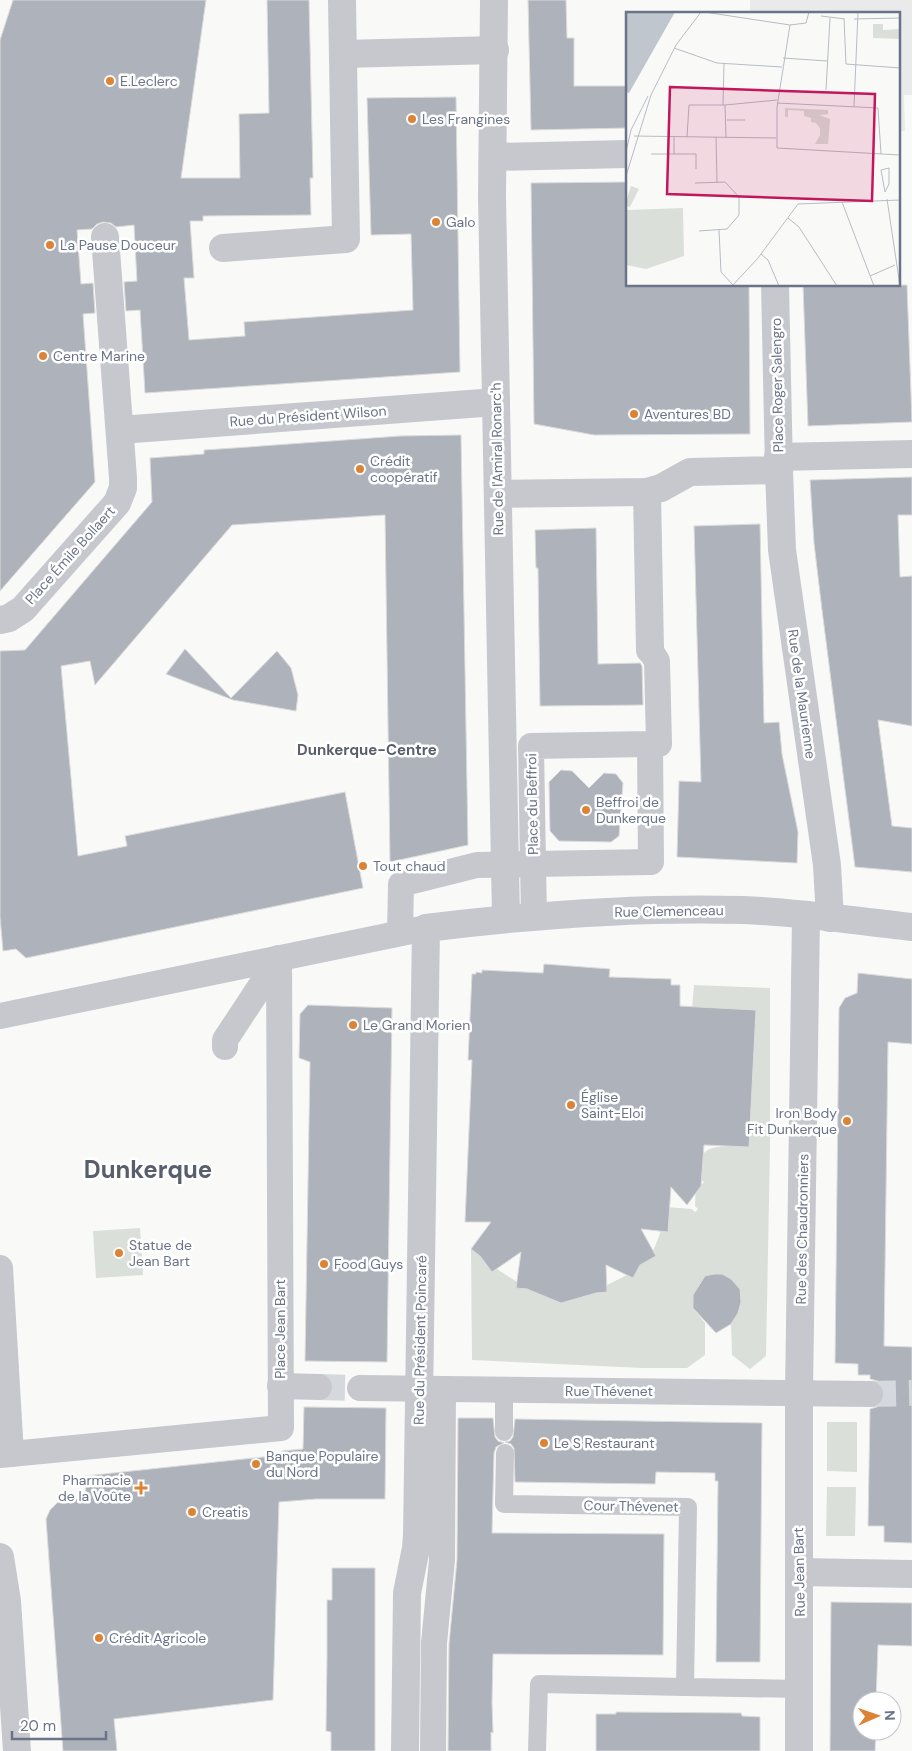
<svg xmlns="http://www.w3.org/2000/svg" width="912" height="1751" viewBox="0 0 912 1751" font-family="'DM Sans',sans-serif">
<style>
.built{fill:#eaeaeb}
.green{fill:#dae0d9}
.building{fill:#aeb2bb;stroke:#dbdbda}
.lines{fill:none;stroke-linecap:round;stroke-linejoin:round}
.pedestrian-tunnel{stroke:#d5d8dc;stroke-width:26;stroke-dasharray:26 13;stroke-linecap:butt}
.service{stroke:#c6c8cd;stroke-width:18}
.pedestrian{stroke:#c6c8cd;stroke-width:26}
.minor{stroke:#c6c8cd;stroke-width:28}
.poi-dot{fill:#dc8335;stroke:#fff;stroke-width:2}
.labels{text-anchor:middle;stroke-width:5;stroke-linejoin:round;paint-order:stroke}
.poi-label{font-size:14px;fill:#6a7387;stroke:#fff;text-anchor:start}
.street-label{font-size:14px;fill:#6a7387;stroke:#fff}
.neighbourhood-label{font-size:15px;font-weight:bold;fill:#585e6c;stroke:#fff}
.town-label{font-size:24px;font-weight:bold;fill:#585e6c;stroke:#fff}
.inset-road{fill:none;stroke:#b7bcc4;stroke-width:1}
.view{fill:#c2185b;fill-opacity:0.15;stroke:#c2185b;stroke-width:2.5}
.inset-edge{fill:none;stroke:#6a7387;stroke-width:2.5}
</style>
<rect width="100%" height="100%" fill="#f9faf8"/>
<polygon class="built" points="750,0 912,0 912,95 904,95 905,131 898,131 898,14 750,14"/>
<g class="green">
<path d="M694 985 770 988V1149L766 1356 750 1369 732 1355 731 1324 738 1313 741 1302 740 1289 731 1279 722 1274 705 1276 693 1295V1308L705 1323V1355L687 1368H643L472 1360 471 1249 494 1264 489 1268 492 1272 497 1269 517 1282 577 1292 607 1291V1285L627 1275 629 1270 648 1254 651 1259 655 1257 653 1251 661 1231 666 1207 692 1209 695 1212 698 1209 695 1206 696 1181 702 1184 704 1182 701 1180C702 1173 701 1162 703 1155 708 1143 739 1147 749 1146L756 1010 702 1007 701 1010 692 1009Z"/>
<polygon points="140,1228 143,1275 96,1278 93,1231"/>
<polygon points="827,1422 857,1422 857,1472 827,1471"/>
<polygon points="827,1487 856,1487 855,1536 826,1536"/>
</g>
<g class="building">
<polygon points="13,0 206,0 181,178 240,178 239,114 269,113 267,0 309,0 313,178 310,178 311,215 203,216 203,221 190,221 194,278 184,278 189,340 245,336 244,322 413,310 411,234 371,235 367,98 456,97 460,372 145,393 140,310 126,311 124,282 137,281 134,225 116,227 111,223 103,222 97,224 92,229 77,230 81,284 93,283 95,313 83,314 95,482 0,591 0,40"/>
<polygon points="528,0 566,0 567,38 574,38 574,86 627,86 627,128 531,130"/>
<polygon points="627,182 627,285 749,285 750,434 594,435 534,424 531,183"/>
<polygon points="803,285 907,285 912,422 808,426"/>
<polygon points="461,435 468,845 390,862 385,515 232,525 95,685 90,661 61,666 78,856 127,846 125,836 345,792 363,888 26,958 16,949 3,951 0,917 0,651 25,650 152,502 150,458 204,454 204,450 234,448 400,436"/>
<polygon points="912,477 912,515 898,515 900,577 912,576 912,726 878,720 892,826 912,828 912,872 855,867 822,610 814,543 810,480"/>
<polygon points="760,524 764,723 779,722 782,754 798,832 797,863 677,857 679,781 701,782 694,526"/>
<polygon points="596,528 598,664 640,663 642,666 643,705 540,706 538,568 536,568 535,530"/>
<polygon points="185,649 231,698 277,651 291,668 298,695 296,711 233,700 166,674"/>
<polygon points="561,770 572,771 589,788 604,773 616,774 623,783 619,836 611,842 559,841 550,831 549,782"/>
<polygon points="544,964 610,969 609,977 671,979 671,985 680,985 680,1006 756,1010 749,1147 704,1145 701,1186 687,1205 671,1187 668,1232 641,1229 656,1256 640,1265 633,1278 606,1265 607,1292 596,1293 561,1303 527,1289 516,1288 521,1252 492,1272 480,1256 471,1249 491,1222 465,1222 472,1060 468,1060 472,974 476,974 476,972 482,973 482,970 543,973"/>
<polygon points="858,973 912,979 912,1044 888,1042 884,1346 912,1347 912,1543 884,1542 884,1526 868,1526 870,1409 877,1407 883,1402 885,1395 883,1387 878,1381 870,1379 870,1375 858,1375 858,1364 835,1363 839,1008 845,998 857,993"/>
<polygon points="308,1005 392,1008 387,1362 305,1361 310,1062 299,1058 300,1014"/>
<polygon points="714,1274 722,1274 731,1279 740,1289 741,1302 738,1313 731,1324 716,1333 693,1308 693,1295 705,1276"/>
<polygon points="304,1407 386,1408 385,1499 316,1499 279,1502 273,1700 114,1719 117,1751 63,1751 46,1519 50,1510 57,1503 62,1500 86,1498 85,1476 282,1455 282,1451 303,1449"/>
<polygon points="458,1418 493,1418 495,1437 498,1441 504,1443 496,1447 494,1453 492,1533 664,1534 663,1655 493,1654 492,1702 493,1733 491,1732 491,1751 448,1751 449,1644 457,1560"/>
<polygon points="515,1419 762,1423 760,1662 716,1662 718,1481 715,1481 715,1473 656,1472 655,1484 515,1482 514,1448 511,1444 505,1442 510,1441 513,1437"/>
<polygon points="332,1568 375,1568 375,1751 331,1751 331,1732 326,1731 327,1658 327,1600 332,1600"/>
<polygon points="831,1602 912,1603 912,1646 878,1645 876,1701 862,1701 862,1731 876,1731 875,1751 830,1751"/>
<polygon points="616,1712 741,1713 742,1716 760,1717 760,1751 596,1751 596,1714 616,1714"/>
</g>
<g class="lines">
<g class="pedestrian-tunnel">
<polyline points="319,1387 360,1388"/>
<polyline points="870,1394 912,1393"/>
</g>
<g class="service">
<polyline points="504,1390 504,1432"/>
<polyline points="505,1453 504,1504 688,1507 685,1687 800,1689"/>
<polyline points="537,1751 539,1684 685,1687"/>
</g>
<g class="pedestrian">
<polyline points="650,744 651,862 533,864 531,746 650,744 659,744 657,661 650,650"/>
<polyline points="400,933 401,884 477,865 533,864 534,916"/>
<polyline points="0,1016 426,928"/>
<polyline points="225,1047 225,1040 279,958"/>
<polyline points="0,1268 11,1454"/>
<polyline points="280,1386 319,1387"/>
<polyline points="360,1388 870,1394"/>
<polyline points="0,1455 281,1428 279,958"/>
<polyline points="433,1751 434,1643 442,1560 443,1389"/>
</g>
<g class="minor">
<polyline points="494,0 492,196 506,918"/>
<polyline points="343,54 495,50"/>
<polyline points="493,157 627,154"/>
<polyline points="223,248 346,239 342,0"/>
<polyline points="120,430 496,402"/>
<polyline points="778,457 912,454"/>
<polyline points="779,470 782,550 827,865 830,918"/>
<polyline points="647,492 650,650"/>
<polyline points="498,494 647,492 661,488 690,472 779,470 775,285"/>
<polyline points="0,620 9,618 23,609 117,503 123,488 123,478 105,237"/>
<polyline points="0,1557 7,1601 17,1751"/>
<polyline points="799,1572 912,1574"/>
<path d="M405 1751 407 1593 416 1548 417 1535 426 928C531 915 637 907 743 910 799 912 856 921 912 927"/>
<polyline points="799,1751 799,1392 806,916"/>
</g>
</g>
<g class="poi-dot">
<circle cx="110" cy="81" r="5"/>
<circle cx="412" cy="119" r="5"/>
<circle cx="436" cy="222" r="5"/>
<circle cx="50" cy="245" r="5"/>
<circle cx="43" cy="356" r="5"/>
<circle cx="634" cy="414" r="5"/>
<circle cx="360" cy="469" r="5"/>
<circle cx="586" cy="810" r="5"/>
<circle cx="363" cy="866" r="5"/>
<circle cx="353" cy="1025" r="5"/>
<circle cx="571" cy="1105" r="5"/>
<circle cx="847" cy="1121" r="5"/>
<circle cx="119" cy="1253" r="5"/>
<circle cx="324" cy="1264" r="5"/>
<circle cx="544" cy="1443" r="5"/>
<circle cx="256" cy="1464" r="5"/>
<path d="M138.5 1480.5h5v5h5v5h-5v5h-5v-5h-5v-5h5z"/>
<circle cx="192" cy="1512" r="5"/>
<circle cx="99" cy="1638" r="5"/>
</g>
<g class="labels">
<g class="poi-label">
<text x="120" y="86">E.Leclerc</text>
<text x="422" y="124">Les Frangines</text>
<text x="446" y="227">Galo</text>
<text x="60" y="250">La Pause Douceur</text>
<text x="53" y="361">Centre Marine</text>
<text x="644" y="419">Aventures BD</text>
<text x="370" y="466">Crédit<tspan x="370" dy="16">coopératif</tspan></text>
<text x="596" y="807">Beffroi de<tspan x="596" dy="16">Dunkerque</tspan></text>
<text x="373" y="871">Tout chaud</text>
<text x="363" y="1030">Le Grand Morien</text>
<text x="581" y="1102">Église<tspan x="581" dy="16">Saint-Eloi</tspan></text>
<text x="837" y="1118" text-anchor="end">Iron Body<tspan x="837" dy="16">Fit Dunkerque</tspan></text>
<text x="129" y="1250">Statue de<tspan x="129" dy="16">Jean Bart</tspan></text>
<text x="334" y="1269">Food Guys</text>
<text x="554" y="1448">Le S Restaurant</text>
<text x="266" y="1461">Banque Populaire<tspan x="266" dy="16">du Nord</tspan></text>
<text x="131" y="1485" text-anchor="end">Pharmacie<tspan x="131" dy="16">de la Voûte</tspan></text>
<text x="202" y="1517">Creatis</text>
<text x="109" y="1643">Crédit Agricole</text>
</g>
<g class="street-label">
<text transform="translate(777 385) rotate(-91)" y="5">Place Roger Salengro</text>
<text transform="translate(308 416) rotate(-4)" y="5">Rue du Président Wilson</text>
<text transform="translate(497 459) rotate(-91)" y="5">Rue de l'Amiral Ronarc'h</text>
<text transform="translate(70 555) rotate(-48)" y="5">Place Émile Bollaert</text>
<text transform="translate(802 694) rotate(82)" y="5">Rue de la Maurienne</text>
<text transform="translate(532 804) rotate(-91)" y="5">Place du Beffroi</text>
<text transform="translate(669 911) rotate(-1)" y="5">Rue Clemenceau</text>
<text transform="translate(802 1229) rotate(-89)" y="5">Rue des Chaudronniers</text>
<text transform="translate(280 1329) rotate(-90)" y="5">Place Jean Bart</text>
<text transform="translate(420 1340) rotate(-89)" y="5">Rue du Président Poincaré</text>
<text x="609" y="1396">Rue Thévenet</text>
<text transform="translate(631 1506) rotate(1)" y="5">Cour Thévenet</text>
<text transform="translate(799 1572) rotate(-91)" y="5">Rue Jean Bart</text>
</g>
<g class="neighbourhood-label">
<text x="367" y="755">Dunkerque-Centre</text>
</g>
<g class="town-label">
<text x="148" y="1178">Dunkerque</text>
</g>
</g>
<g transform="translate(626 12)">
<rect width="274" height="274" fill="#f9faf8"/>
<path d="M247 12H257V18L274 17V27L247 26ZM159 96 202 98V102L193 103 204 107 202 132H189L194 123V116L190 111 185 110V106L178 104V99L162 98V105H159ZM5 174 13 177 4 195 0 194V190ZM57 196 58 244 20 257 0 253 1 198Z" fill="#dae0d9"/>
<path d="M0 0H49L3 81 0 80Z" fill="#c0c6cd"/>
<path class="inset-road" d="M78 0 164 13 180 11 183 0M195 4 219 7M218 7 220 52 274 56M228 7 274 6M164 13 151 95V136L274 143M48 36 91 51 156 55M157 46 201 49M200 78 204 6M151 91 252 96 255 142M97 93 98 52M99 93 151 88M228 95 232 0M101 108H119M8 124 150 126M61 125 63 93H99L100 126M90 125 91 170M0 140 5 118 22 84M25 142H70V157M48 142V124M263 156V172L259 180 255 158ZM0 164 25 83 50 33 75 0M69 171 99 170 113 185V203L101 217 73 219M261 187 274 274M216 190 248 274M162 206 173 215 211 274M93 218 95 260 107 273M135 242 142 248 153 274M244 264 269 253M106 274 132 246 172 192 274 188"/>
<path class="view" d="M44 75 249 82 246 189 41 182Z"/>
<rect width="274" height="274" class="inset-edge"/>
</g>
<g transform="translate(877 1716) rotate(88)"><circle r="24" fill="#ffffff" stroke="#c3c7cf"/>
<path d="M0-4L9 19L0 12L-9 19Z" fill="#dc8335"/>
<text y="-8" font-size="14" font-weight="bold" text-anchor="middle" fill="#6a7387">N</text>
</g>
<path d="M12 1731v8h94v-8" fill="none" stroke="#6a7387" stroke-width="2.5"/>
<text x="20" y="1731" font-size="15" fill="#6a7387" stroke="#ffffff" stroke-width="4" paint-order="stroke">20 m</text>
</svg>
